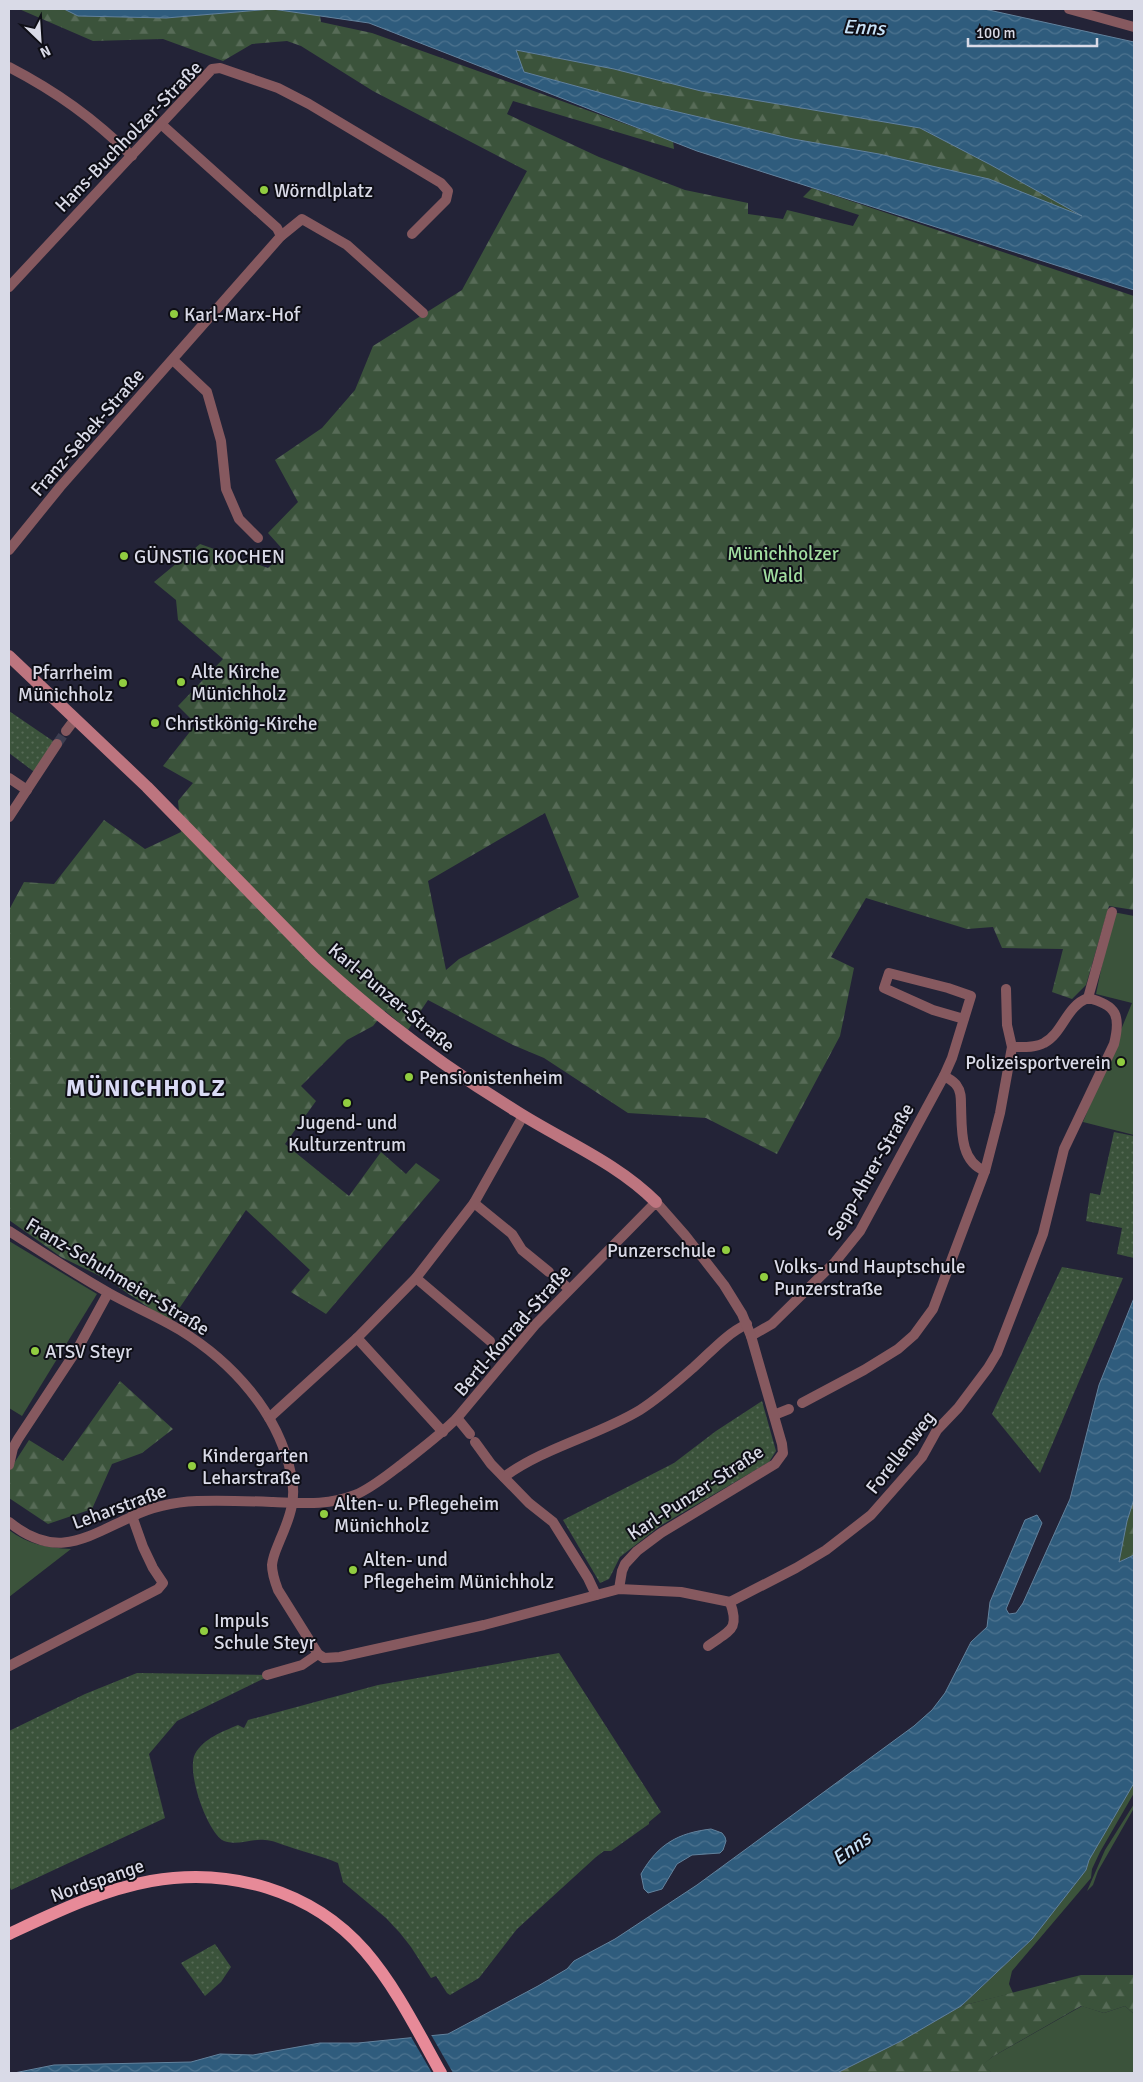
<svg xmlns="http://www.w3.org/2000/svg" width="1143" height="2082" viewBox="0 0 1143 2082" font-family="Signika,sans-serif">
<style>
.grass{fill:#3b533b}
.forest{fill:url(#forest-firs);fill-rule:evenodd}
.park{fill:url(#park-dots)}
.water{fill:url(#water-waves);stroke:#62829d;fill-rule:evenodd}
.pier{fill:#232337}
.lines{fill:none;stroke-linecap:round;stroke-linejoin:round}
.street-tunnel{stroke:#3e3e51;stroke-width:10;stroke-dasharray:10 5;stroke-linecap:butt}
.street{stroke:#86595f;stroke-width:10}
.secondary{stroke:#bd757f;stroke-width:12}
.primary{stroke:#e78a98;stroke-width:12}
.poi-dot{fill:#91cd40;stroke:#0e0e16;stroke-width:2}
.labels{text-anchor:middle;stroke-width:4;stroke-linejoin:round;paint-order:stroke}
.street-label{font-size:19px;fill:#d9dae7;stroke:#0e0e16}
.poi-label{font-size:19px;fill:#d9dae7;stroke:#0e0e16;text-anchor:start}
.park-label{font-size:19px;fill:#a1dda0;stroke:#0e0e16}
.water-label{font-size:20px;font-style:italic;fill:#c7e2f8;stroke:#0e0e16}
.district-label{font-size:24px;font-weight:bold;letter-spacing:1px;fill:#dadbf5;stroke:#0e0e16}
</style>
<defs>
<pattern id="forest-firs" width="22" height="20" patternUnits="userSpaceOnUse" patternTransform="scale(1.25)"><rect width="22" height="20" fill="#3b533b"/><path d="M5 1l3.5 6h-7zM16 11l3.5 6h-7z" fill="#576b57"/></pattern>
<pattern id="park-dots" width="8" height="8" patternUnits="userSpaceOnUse" patternTransform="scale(1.25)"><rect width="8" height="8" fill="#3b533b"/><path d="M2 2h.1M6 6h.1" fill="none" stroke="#576b57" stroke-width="1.8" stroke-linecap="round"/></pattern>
<pattern id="water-waves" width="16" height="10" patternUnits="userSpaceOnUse" patternTransform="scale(1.25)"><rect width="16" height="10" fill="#2f5c7d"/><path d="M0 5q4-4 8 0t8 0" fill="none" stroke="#4d738f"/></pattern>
</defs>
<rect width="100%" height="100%" fill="#232337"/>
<g class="grass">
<polygon points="1113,912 1134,916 1134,1135 1083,1122 1132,1003 1096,994"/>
<polygon points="9,1241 97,1294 22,1416 9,1408"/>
<path d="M9 1530C27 1544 48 1548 71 1549L9 1597Z"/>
<polygon points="1134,1783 1134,1793 1100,1852 1092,1869 1091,1878 1012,1971 1009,1984 1013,1993 961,2006 1032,1939 1086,1870 1089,1860"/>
<polygon points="1134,1804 1134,1808 1098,1871 1093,1885 1087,1891 1105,1850"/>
<polygon points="1082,2006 1104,2013 1125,2006 1134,2014 1134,2073 992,2073 982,2065 992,2057"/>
</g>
<g class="forest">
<path d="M19 9H64L78 16 166 18 272 9 320 16 321 22 372 33 673 141 674 149 513 101 507 114 599 157 685 190 748 203V214L783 219 787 210 853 226 859 215 803 197 812 188 1134 296V910L1109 906 1086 985 1072 999 1052 992 1063 949 1002 948 993 927 967 929 866 898 831 957 854 968 840 1036 777 1154 706 1118 628 1113 544 1058 513 1045 428 1000 408 1030 385 1011 373 1026 347 1040 301 1086 316 1101 285 1144 349 1196 381 1152 406 1174 416 1163 440 1180 326 1314 291 1292 310 1270 246 1210 170 1322 108 1280 61 1257 9 1220V910L24 882 54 884 104 820 145 849 181 832 178 801 193 783 163 766 196 724 178 706 223 659 178 620 176 600 154 582 200 544 268 568 285 552 268 533 298 502 275 460 322 428 355 390 373 346 462 290 527 171 373 91 301 46 287 41 252 44 223 61 163 39 93 41ZM545 813 579 897 459 959 446 970 428 881Z"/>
<polygon points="515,50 614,69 701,91 920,128 991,165 1087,219 879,154 793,139 631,101 524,72"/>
<polygon points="120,1381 173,1429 142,1453 112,1464 92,1509 48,1524 9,1498 9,1471 29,1440 63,1461"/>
<polygon points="1134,1499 1134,1555 1118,1562 1127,1521"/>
<polygon points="1081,1975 1134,1975 1134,2014 1125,2006 1104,2013 1081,2006 992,2057 983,2065 992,2073 837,2073 901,2041 961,2006"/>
</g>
<g class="park">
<polygon points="9,711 53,741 37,774 9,753"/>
<polygon points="1114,1132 1134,1136 1134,1258 1117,1254 1122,1228 1086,1221 1090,1193 1100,1195"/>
<polygon points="1062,1267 1123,1278 1040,1473 992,1414"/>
<polygon points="762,1401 776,1451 769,1462 660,1526 620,1557 609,1579 600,1583 563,1520 674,1463 716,1431"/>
<path d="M559 1653 661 1812 649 1822V1824L611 1851H604L596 1857 517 1929 479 1978 450 1995 447 1993 436 1976 431 1978 411 1947 400 1933 386 1918 343 1882 338 1863C322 1856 304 1852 287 1846 280 1844 272 1840 265 1840 252 1838 237 1846 224 1841 207 1833 186 1771 195 1754 204 1738 222 1732 238 1725L244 1728 248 1720 378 1685Z"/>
<polygon points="137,1673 271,1675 177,1721 149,1754 165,1818 11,1890 9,1885 9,1731 85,1694"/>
<polygon points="215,1944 231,1967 221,1982 205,1996 181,1963"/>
</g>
<g class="water">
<path d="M64 9H984L1134 42V290L697 151 369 23 272 9 166 18 78 16ZM516 50 614 69 701 91 920 128 991 165 1082 216 989 179 879 154 793 139 631 101 524 72Z"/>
<polygon points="1134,1298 1134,1499 1127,1521 1119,1562 1134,1555 1134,1783 1089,1860 1086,1870 1032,1939 961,2006 901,2041 837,2073 14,2073 54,2065 191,2062 220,2054 253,2055 320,2043 358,2043 448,2034 538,1986 567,1969 574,1961 615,1939 697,1885 914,1726 932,1710 945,1693 971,1642 987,1627 990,1602 1025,1520 1037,1515 1042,1523 1006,1609 1009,1614 1016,1613 1023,1603 1070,1499 1099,1385"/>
<path d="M711 1829 722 1833 725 1837 726 1841 723 1850 720 1853 692 1855 677 1864 662 1889 648 1893 644 1889 641 1874C658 1844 678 1833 711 1829Z"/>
</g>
<polygon class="pier" points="430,2033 453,2073 432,2073 410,2035"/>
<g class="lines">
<polyline class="street-tunnel" points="57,744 66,731"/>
<g class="street">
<polyline points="1069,9 1134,27"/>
<path d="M9 67C57 92 93 118 132 156"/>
<polyline points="161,124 277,228 281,236"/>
<polyline points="9,287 212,69 220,68 278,88 309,104 441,183 448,191 446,200 412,234"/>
<polyline points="173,360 207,392 221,441 226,489 239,519 258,538"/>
<polyline points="9,550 60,487 281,236 302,219 347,245 423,313"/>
<polyline points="66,731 75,719"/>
<polyline points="9,778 27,790"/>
<polyline points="9,817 57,744"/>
<polyline points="1088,998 1112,912"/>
<path d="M944 1076C949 1079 954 1081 957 1086 961 1091 961 1098 961 1105 962 1128 959 1161 985 1171"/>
<polyline points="474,1203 512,1234 522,1250 549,1272"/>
<path d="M9 1231C42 1252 75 1274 109 1293 132 1306 157 1316 180 1330 232 1362 278 1412 291 1474 297 1498 290 1517 280 1540 277 1548 273 1555 272 1565 272 1574 275 1582 278 1590L318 1654 324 1658 340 1657 484 1625 619 1589 681 1592 730 1602"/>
<polyline points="416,1278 490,1341"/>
<polyline points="560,1281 569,1289"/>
<polyline points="751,1336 772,1324 835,1262 860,1231 944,1076 952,1058 971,996 948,988 889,973 884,988 933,1010 964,1019"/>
<polyline points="357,1338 443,1432"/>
<polyline points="802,1403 864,1370 898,1349 914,1335 933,1309 985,1171 1000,1113 1012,1047 1007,1025 1006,989"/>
<polyline points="774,1415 789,1409"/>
<polyline points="269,1418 357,1338 416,1278 474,1203 523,1116"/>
<polyline points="457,1418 470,1434"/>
<polyline points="475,1442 491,1464 529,1503 553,1522 588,1578 596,1595"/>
<polyline points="9,1465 13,1448 18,1439 78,1348 108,1293"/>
<path d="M504 1477C545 1447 597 1436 640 1410 659 1398 677 1382 694 1367 711 1352 726 1334 747 1324"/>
<path d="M9 1522C56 1560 85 1538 131 1517 151 1507 174 1502 197 1501 222 1500 247 1501 273 1502 301 1503 327 1506 355 1495 372 1488 387 1475 402 1464 421 1449 440 1435 457 1418L535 1325 656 1202 685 1235 724 1285 742 1314 751 1336 782 1444 783 1453 775 1464 661 1533 637 1551 625 1564 622 1571 619 1589"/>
<path d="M730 1602 796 1568 826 1550 871 1515 922 1457 937 1430 958 1408 988 1368 997 1353 1043 1234 1064 1149 1114 1044C1121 1016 1117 1005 1088 998 1066 1006 1063 1033 1044 1043 1035 1048 1022 1047 1012 1047"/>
<path d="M708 1646C730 1630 740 1630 730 1602"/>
<polyline points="9,1666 158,1589 163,1583 153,1568 143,1547 132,1516"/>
<polyline points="267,1675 302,1665 318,1654"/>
</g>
<path class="secondary" d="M9 656 147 787 315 959C377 1017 444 1067 516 1111 563 1141 616 1162 656 1202"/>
<path class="primary" d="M9 1934C54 1913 101 1890 151 1881 229 1867 312 1890 365 1951 396 1987 418 2032 441 2073"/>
</g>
<g class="poi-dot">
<circle cx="264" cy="190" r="5"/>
<circle cx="174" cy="314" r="5"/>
<circle cx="124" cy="556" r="5"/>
<circle cx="181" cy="682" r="5"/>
<circle cx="123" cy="683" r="5"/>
<circle cx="155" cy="723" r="5"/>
<circle cx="1121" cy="1062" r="5"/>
<circle cx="409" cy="1077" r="5"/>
<circle cx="347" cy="1103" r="5"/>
<circle cx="726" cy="1250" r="5"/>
<circle cx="764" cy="1277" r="5"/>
<circle cx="35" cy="1351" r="5"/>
<circle cx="192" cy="1466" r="5"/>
<circle cx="324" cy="1514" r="5"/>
<circle cx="353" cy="1570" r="5"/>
<circle cx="204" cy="1631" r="5"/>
</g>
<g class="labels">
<g class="street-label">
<text transform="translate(128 136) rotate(-46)" y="7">Hans-Buchholzer-Straße</text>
<text transform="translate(87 432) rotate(-49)" y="7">Franz-Sebek-Straße</text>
<text transform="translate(392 997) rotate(40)" y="7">Karl-Punzer-Straße</text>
<text transform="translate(870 1171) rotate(-60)" y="7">Sepp-Ahrer-Straße</text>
<text transform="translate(118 1276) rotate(31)" y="7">Franz-Schuhmeier-Straße</text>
<text transform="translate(512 1330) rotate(-49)" y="7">Bertl-Konrad-Straße</text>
<text transform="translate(900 1452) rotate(-52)" y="7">Forellenweg</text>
<text transform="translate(695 1492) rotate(-33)" y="7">Karl-Punzer-Straße</text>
<text transform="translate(119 1506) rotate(-20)" y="7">Leharstraße</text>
<text transform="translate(97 1880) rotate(-19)" y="7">Nordspange</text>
</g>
<g class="poi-label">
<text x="274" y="197">Wörndlplatz</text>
<text x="184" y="321">Karl-Marx-Hof</text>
<text x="134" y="563">GÜNSTIG KOCHEN</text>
<text x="191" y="678">Alte Kirche<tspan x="191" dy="22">Münichholz</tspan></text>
<text x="113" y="679" text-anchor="end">Pfarrheim<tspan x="113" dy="22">Münichholz</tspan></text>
<text x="165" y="730">Christkönig-Kirche</text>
<text x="1111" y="1069" text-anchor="end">Polizeisportverein</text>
<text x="419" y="1084">Pensionistenheim</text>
<text x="347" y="1129" text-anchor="middle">Jugend- und<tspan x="347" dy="22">Kulturzentrum</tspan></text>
<text x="716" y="1257" text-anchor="end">Punzerschule</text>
<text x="774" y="1273">Volks- und Hauptschule<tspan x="774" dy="22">Punzerstraße</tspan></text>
<text x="45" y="1358">ATSV Steyr</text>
<text x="202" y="1462">Kindergarten<tspan x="202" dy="22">Leharstraße</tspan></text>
<text x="334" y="1510">Alten- u. Pflegeheim<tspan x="334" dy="22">Münichholz</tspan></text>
<text x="363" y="1566">Alten- und<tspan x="363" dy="22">Pflegeheim Münichholz</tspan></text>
<text x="214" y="1627">Impuls<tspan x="214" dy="22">Schule Steyr</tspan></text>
</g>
<g class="park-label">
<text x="783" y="560">Münichholzer<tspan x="783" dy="22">Wald</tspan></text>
</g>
<g class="water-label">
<text transform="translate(864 27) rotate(3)" y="7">Enns</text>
<text transform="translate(851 1848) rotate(-36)" y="7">Enns</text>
</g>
<g class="district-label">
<text x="146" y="1096">MÜNICHHOLZ</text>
</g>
</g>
<rect width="1143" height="2082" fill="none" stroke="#d9dae7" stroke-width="20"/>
<g transform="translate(40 40) rotate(155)" stroke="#0e0e16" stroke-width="4" paint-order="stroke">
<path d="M0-4L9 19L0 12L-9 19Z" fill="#d9dae7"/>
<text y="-8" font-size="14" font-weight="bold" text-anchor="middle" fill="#d9dae7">N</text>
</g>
<path d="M968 38v8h129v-8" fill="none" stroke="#d9dae7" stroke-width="2.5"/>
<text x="976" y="38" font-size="15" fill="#d9dae7" stroke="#0e0e16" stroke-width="4" paint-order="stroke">100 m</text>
</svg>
